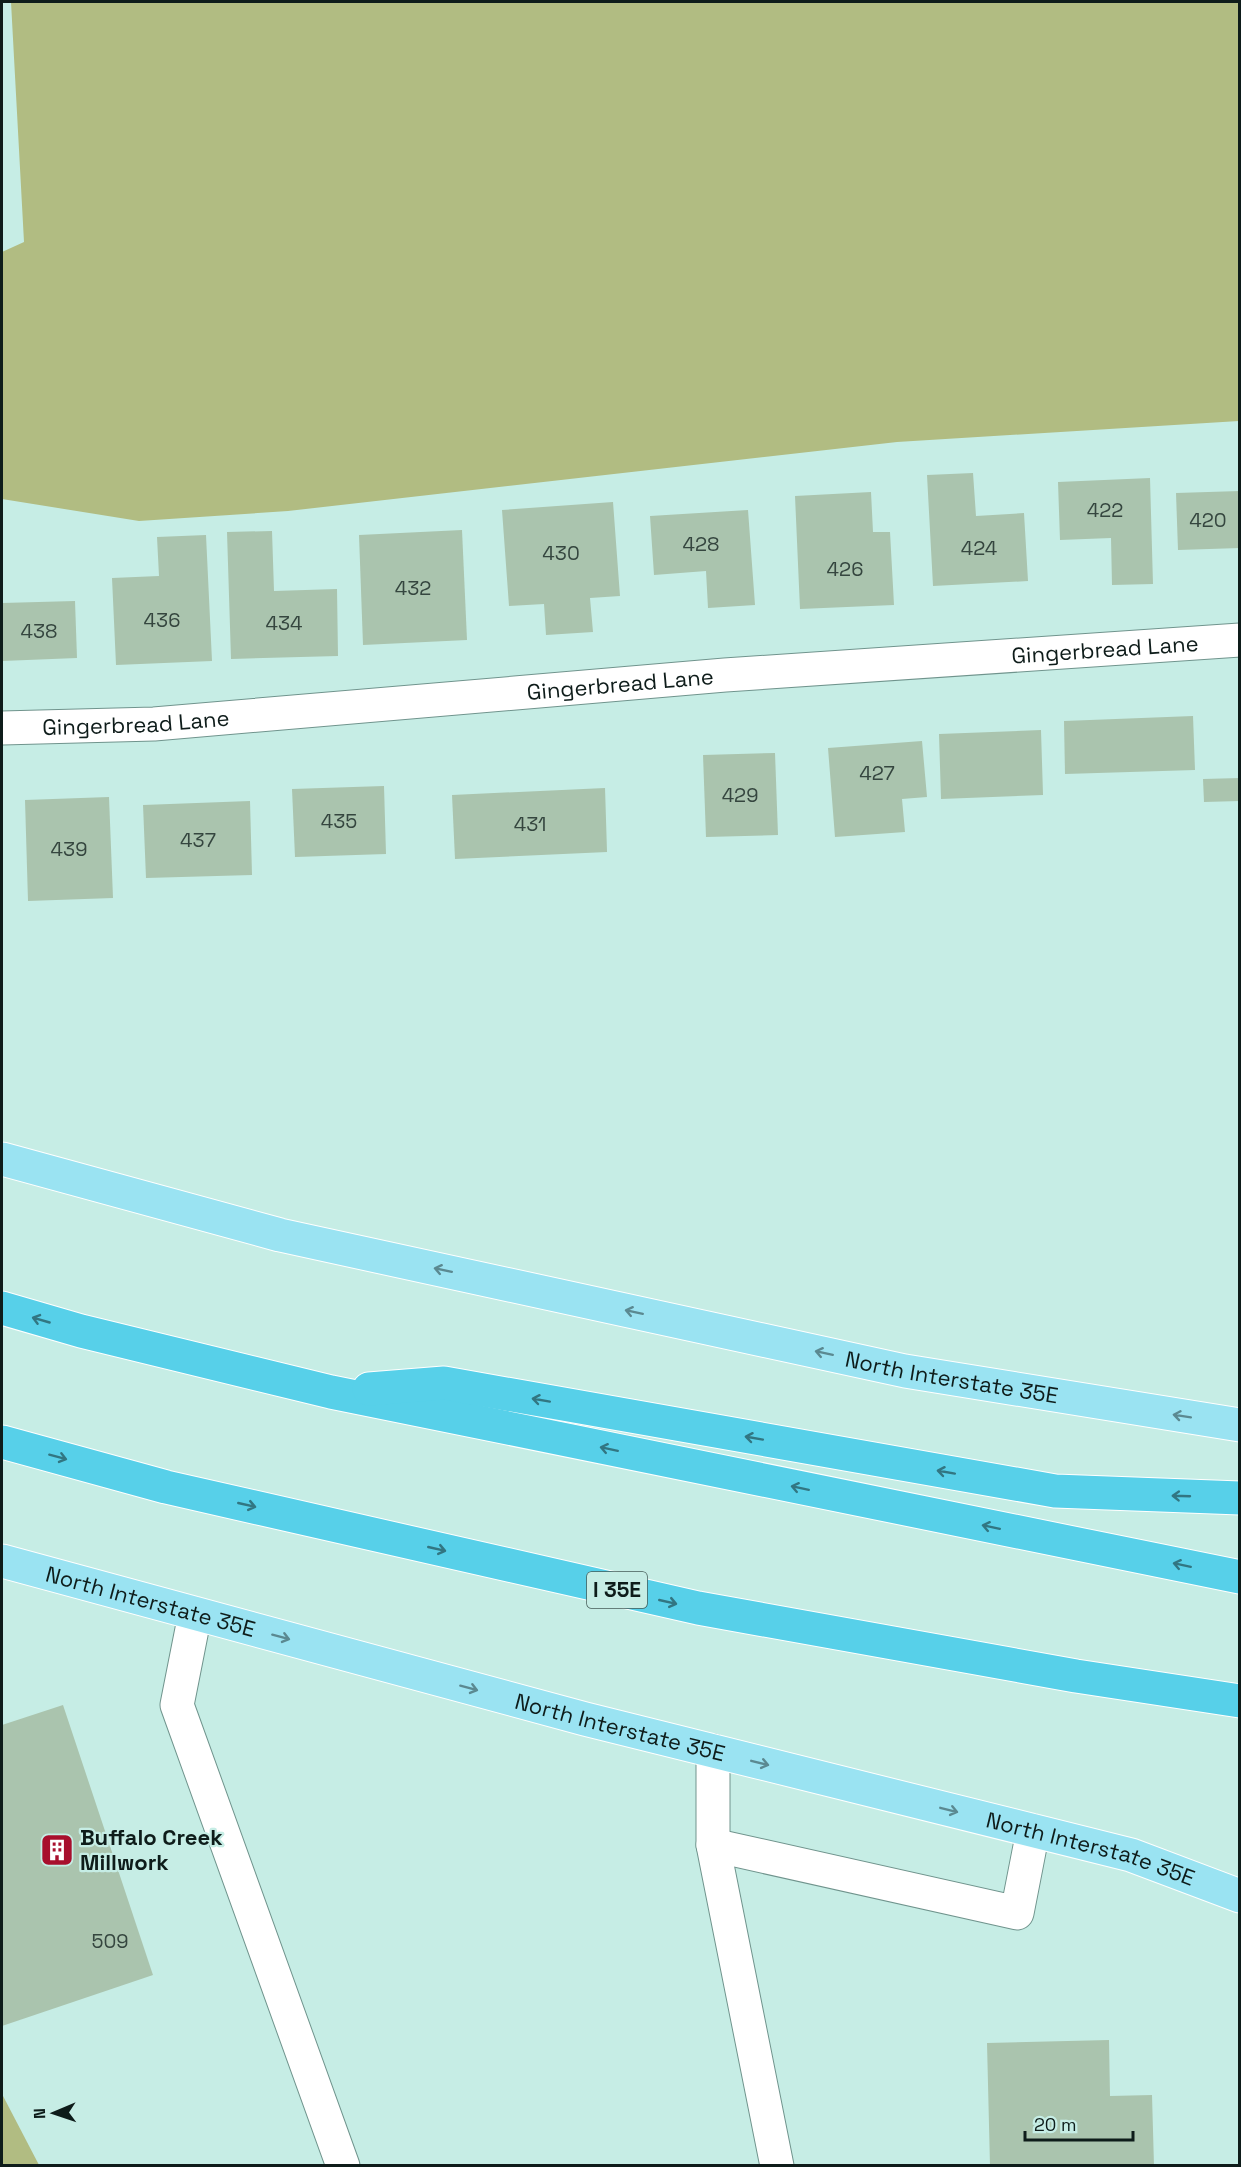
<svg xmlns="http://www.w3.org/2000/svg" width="1241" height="2167" viewBox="0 0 1241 2167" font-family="'Space Grotesk',sans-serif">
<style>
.green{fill:#b1bc82}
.building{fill:#aac4ae}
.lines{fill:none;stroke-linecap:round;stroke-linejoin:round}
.minor-casing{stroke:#70948d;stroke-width:35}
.major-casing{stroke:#fff;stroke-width:35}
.highway-casing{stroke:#fff;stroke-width:35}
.minor{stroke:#fff;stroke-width:33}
.major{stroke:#9ae3f2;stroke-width:33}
.highway{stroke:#57d0e9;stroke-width:33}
.oneway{stroke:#5b8991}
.oneway2{stroke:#327682}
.labels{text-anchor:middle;stroke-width:4.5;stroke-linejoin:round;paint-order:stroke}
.number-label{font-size:20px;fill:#35463f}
.shield{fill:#c6ede5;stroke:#455b57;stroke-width:1.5}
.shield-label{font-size:21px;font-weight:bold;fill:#0e1c1a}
.street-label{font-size:22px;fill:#0e1c1a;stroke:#c6ede5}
.poi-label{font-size:22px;font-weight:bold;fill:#0e1c1a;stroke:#c6ede5;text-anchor:start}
</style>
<rect width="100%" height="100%" fill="#c6ede5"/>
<g class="green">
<polygon points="11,2 1239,2 1239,421 897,442 288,511 139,521 2,499 2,252 24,242"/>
<polygon points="2,2094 39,2165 2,2165"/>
</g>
<g class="building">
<polygon points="973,473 976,516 1024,513 1028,581 933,586 927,475"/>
<polygon points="1150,478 1153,584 1112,585 1111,538 1060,540 1058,482"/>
<polygon points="1240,491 1240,548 1178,550 1176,493"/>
<polygon points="871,492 873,532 890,532 894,605 800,609 795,496"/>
<polygon points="613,502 620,596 590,598 593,632 546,635 544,604 509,606 502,510"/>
<polygon points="748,510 755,605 708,608 706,571 654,575 650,516"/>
<polygon points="462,530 467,640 363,645 359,535"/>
<polygon points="272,531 274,591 337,589 338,656 231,659 227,532"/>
<polygon points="206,535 212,661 116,665 112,578 159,576 157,537"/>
<polygon points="75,601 77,658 2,661 2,603"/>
<polygon points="1193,716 1195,770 1065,774 1064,721"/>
<polygon points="1041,730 1043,795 941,799 939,734"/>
<polygon points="922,741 927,797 902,799 905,832 835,837 828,748"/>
<polygon points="775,753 778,835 706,837 703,755"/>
<polygon points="1240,778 1240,801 1204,802 1203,779"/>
<polygon points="384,786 386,854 295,857 292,789"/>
<polygon points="605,788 607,852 455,859 452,795"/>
<polygon points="109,797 113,898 28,901 25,800"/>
<polygon points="250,801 252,875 146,878 143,805"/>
<polygon points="63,1705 153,1975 2,2026 2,1725"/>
<polygon points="1109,2040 1110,2096 1152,2095 1154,2166 990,2166 987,2043"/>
</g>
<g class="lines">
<defs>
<g id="minor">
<path id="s1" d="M2 728 154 724 725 675 1240 640"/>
<polyline points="195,1614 177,1705 343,2166"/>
<polyline points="713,1751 713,1845 777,2166"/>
<polyline points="713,1845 1017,1913 1033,1831"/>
</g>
<g id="major">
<path id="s2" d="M2 1159 280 1235 905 1371 1240 1425"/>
<path id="s3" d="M2 1561 585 1719 1131 1855 1240 1896"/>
</g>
<g id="highway">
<polyline points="2,1308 81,1331 331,1392 1240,1577"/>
<polyline points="369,1389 444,1383 1055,1491 1240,1498"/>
<polyline points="2,1442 166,1487 698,1608 1076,1676 1240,1701"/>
</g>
</defs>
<use href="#minor" class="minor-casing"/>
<use href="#major" class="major-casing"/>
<use href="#highway" class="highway-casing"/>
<use href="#minor" class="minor"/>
<use href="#major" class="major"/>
<use href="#highway" class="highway"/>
</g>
<defs><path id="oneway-shaft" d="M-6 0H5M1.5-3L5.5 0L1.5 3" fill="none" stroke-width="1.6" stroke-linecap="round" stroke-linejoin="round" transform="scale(1.5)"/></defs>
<g class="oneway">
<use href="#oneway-shaft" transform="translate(443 1270) rotate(-168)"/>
<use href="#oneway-shaft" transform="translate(634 1312) rotate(-168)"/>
<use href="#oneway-shaft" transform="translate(824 1353) rotate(-168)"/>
<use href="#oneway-shaft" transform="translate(1182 1416) rotate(-171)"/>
<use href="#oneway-shaft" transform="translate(281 1637) rotate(15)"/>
<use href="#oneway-shaft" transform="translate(469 1688) rotate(15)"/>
<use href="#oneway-shaft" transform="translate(760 1763) rotate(14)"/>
<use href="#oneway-shaft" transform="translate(949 1810) rotate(14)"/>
</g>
<g class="oneway2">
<use href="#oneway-shaft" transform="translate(41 1320) rotate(-164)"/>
<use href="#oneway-shaft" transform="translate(541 1400) rotate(-170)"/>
<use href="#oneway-shaft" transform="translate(754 1438) rotate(-170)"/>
<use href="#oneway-shaft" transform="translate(609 1449) rotate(-168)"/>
<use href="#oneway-shaft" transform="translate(58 1457) rotate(15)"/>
<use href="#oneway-shaft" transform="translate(946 1472) rotate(-170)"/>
<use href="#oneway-shaft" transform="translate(800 1488) rotate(-168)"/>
<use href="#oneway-shaft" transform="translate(1181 1496) rotate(-178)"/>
<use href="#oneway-shaft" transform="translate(247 1505) rotate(13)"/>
<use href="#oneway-shaft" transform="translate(991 1527) rotate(-168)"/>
<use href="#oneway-shaft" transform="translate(437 1549) rotate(13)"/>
<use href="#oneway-shaft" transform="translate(1182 1565) rotate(-168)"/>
<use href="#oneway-shaft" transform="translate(668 1602) rotate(13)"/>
</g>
<defs>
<symbol id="building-square" viewBox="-11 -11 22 22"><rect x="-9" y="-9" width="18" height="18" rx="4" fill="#a80f2d" stroke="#c6ede5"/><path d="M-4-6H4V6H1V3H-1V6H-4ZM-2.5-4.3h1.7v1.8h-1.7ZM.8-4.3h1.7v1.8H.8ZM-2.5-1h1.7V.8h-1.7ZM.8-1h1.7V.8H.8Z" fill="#fff"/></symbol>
</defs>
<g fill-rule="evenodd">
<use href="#building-square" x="38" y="1831" width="38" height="38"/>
</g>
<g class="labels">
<g class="number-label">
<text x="1105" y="517">422</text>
<text x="1208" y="527">420</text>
<text x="701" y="551">428</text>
<text x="979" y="555">424</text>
<text x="561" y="560">430</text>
<text x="845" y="576">426</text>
<text x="413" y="595">432</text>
<text x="162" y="627">436</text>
<text x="284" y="630">434</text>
<text x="39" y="638">438</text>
<text x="877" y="780">427</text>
<text x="740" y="802">429</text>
<text x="339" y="828">435</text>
<text x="530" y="831">431</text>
<text x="198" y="847">437</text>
<text x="69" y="856">439</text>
<text x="110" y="1948">509</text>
</g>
<rect class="shield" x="587" y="1572" width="60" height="36" rx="4.5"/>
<g class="shield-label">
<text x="617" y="1597">I 35E</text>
</g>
<g class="street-label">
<text dy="8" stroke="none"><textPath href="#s1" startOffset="1106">Gingerbread Lane</textPath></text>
<text dy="8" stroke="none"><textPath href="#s1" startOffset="620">Gingerbread Lane</textPath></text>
<text dy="8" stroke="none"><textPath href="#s1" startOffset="134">Gingerbread Lane</textPath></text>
<text dy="8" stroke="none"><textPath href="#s2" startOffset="975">North Interstate 35E</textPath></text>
<text dy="8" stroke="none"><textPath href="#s3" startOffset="154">North Interstate 35E</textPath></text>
<text dy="8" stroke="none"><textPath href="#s3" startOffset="640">North Interstate 35E</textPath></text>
<text dy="8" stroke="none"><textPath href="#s3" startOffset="1126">North Interstate 35E</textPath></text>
</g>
<g class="poi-label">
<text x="80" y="1845">Buffalo Creek<tspan x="80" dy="25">Millwork</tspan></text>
</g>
</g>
<rect width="1241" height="2167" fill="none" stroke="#0e1c1a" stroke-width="6"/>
<g transform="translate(54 2113) rotate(268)" stroke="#c6ede5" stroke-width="4.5" paint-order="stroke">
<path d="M0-4.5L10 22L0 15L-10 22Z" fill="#0e1c1a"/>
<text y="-9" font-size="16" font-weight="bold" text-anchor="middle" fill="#0e1c1a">N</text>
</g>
<path d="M1025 2131v9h108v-9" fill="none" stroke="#0e1c1a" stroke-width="3"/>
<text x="1034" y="2131" font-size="18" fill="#0e1c1a" stroke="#c6ede5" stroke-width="4.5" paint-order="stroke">20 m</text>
</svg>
